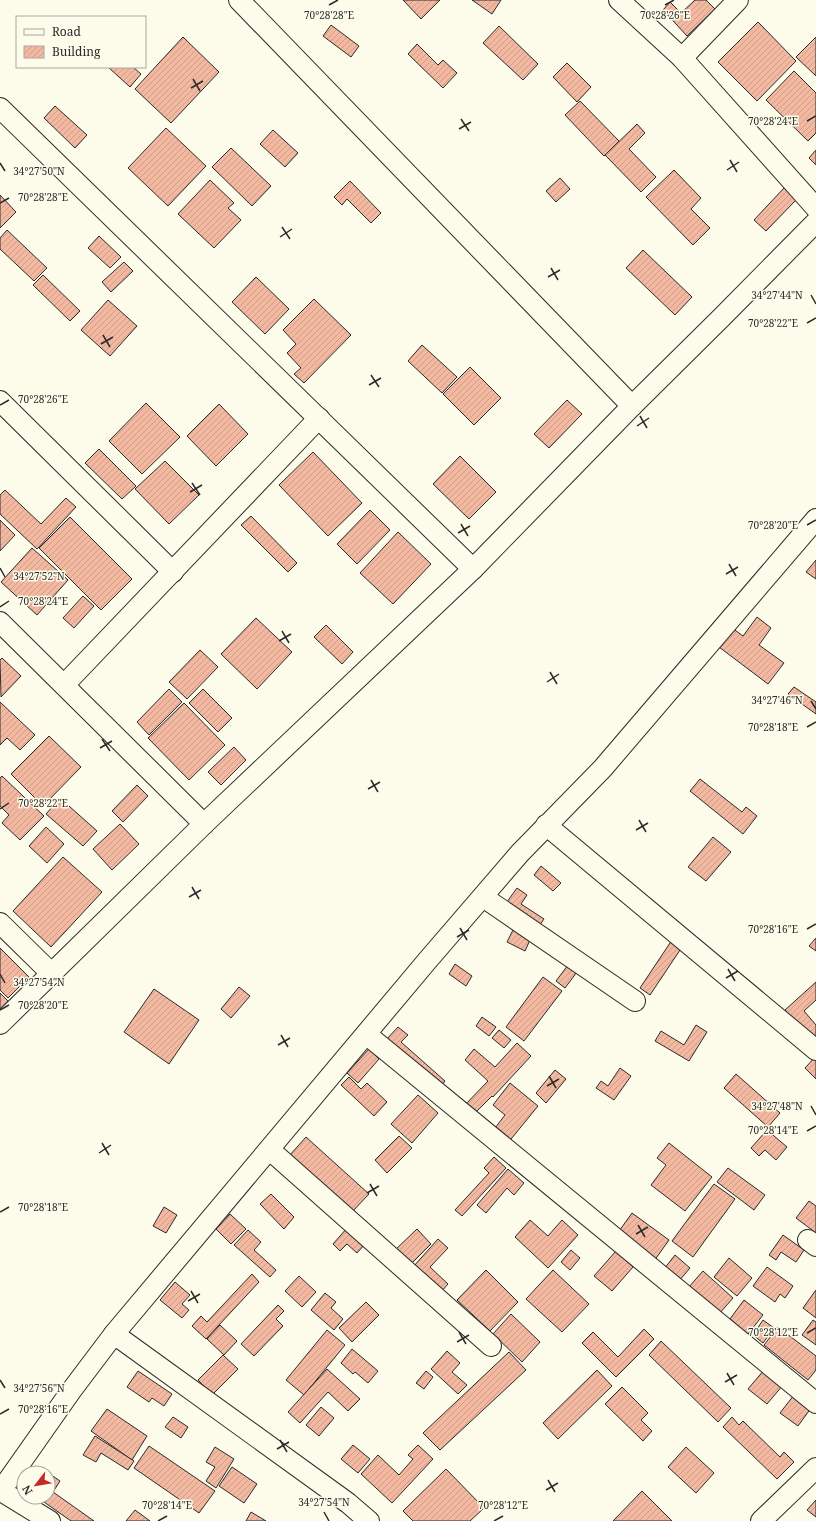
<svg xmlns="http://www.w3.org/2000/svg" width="816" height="1521" viewBox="0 0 816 1521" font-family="'Noto Serif',serif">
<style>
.building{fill:url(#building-hatch);stroke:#2b2b2b}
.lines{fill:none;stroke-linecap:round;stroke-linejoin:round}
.street-casing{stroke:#2b2b2b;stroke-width:22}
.street{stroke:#fdfbea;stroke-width:20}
.ticks{fill:none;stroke:#2b2b2b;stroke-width:1.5}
.ticks-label{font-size:10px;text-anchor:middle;fill:#2b2b2b;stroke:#fdfbea;stroke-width:3;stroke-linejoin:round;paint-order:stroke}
</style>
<defs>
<pattern id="building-hatch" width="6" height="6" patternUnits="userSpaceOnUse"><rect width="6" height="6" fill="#f2b8a0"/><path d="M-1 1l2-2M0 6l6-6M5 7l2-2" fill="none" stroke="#d09e8a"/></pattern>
</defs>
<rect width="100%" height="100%" fill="#fdfbea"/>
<g class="building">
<polygon points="403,0 440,0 421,19"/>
<polygon points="472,0 501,0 492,14"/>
<polygon points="695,0 706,0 715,9 687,36 663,10 670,2 681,13"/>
<polygon points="758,22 796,61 757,101 718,62"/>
<polygon points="331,25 359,46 351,57 323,36"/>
<polygon points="499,26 538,64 523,80 483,43"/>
<polygon points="183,37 219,72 171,123 135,89"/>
<polygon points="816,37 816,76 796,57"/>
<polygon points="417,44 438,65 443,60 457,73 443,88 408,54"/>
<polygon points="567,63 591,87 577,102 553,77"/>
<polygon points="108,67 133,67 141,74 130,87"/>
<polygon points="794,71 816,93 816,133 808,141 766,100"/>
<polygon points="580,101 619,141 604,156 565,115"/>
<polygon points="55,106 87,135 75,148 44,118"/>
<polygon points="637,124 645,133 629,149 656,177 641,192 605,155"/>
<polygon points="166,128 206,166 168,206 128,168"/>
<polygon points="273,130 298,153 285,167 260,144"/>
<polygon points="231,148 271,186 252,206 212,167"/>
<polygon points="816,150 816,165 809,158"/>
<polygon points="674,170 701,198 691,209 710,228 693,245 646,197"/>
<polygon points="560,178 570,189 556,202 546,191"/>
<polygon points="210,180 234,203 228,208 241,220 214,248 178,214"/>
<polygon points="350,181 381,213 371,223 347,199 342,205 334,197"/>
<polygon points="784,188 796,200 766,231 754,220"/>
<polygon points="0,195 16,212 0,228"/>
<polygon points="7,230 47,268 34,281 0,249 0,238"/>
<polygon points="99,236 121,257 110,268 88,248"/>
<polygon points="643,250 692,297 675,315 626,268"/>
<polygon points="124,262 133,271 111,292 102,282"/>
<polygon points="43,275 80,311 70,321 33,285"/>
<polygon points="256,277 289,309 265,334 232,302"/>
<polygon points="314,299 351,335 304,383 294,374 301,368 287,353 296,344 283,330"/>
<polygon points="108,300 137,326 110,356 81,330"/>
<polygon points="422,345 457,377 442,393 408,361"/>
<polygon points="470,367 501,398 474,425 443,394"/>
<polygon points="567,400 582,414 549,448 534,434"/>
<polygon points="146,403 180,437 142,474 109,441"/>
<polygon points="219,404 248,434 216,466 187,436"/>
<polygon points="99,449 136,486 122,499 85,463"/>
<polygon points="313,452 362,503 328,536 279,485"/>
<polygon points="460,456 496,492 469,519 433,484"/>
<polygon points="165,461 199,495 169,524 135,489"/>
<polygon points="5,490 41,524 66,498 76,507 37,549 0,514 0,495"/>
<polygon points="370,510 390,530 357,564 337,544"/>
<polygon points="251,516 297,563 288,572 241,525"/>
<polygon points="70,517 132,579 101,610 39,548"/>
<polygon points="0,520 15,535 0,551"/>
<polygon points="398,532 431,564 393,604 360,573"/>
<polygon points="32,548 68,580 37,615 1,582"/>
<polygon points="816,560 816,579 806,572"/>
<polygon points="83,596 94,606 74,628 63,618"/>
<polygon points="757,617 771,628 759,645 784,663 768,684 715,644 728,625 743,636"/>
<polygon points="256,618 292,652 257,689 221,654"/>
<polygon points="326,625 353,652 342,664 314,637"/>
<polygon points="200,650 218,667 187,699 169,682"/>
<polygon points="2,658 21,676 1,697 0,660"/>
<polygon points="794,687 816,702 816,714 788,694"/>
<polygon points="169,689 182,702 149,735 137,722"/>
<polygon points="203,689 232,718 218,732 189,703"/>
<polygon points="0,702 35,735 20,750 7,738 0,745"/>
<polygon points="184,703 225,745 189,780 148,738"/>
<polygon points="49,736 81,767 43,806 11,774"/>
<polygon points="234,747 246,760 221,785 208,772"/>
<polygon points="2,776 44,816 20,840 2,823 9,815 0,806 0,778"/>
<polygon points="700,779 742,812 746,807 757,816 743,834 690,791"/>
<polygon points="137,785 148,796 123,822 112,811"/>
<polygon points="60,798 97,831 83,846 46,814"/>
<polygon points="120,824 139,844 112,870 93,849"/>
<polygon points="46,827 64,844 47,863 29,846"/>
<polygon points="713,837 731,852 706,881 688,867"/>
<polygon points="63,857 102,892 51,947 13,911"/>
<polygon points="541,866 561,883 553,891 534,875"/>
<polygon points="517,888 527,895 521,904 544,919 537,929 504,906"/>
<polygon points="513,930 530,940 525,951 507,942"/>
<polygon points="816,938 816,951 809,946"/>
<polygon points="672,940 682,947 650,995 640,988"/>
<polygon points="0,948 29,977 8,998 0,990"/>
<polygon points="455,964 472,976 466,986 449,974"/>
<polygon points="568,965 577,972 565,988 556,981"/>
<polygon points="543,977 562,991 524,1041 506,1027"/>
<polygon points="816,982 816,1000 804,1011 816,1025 816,1044 785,1010"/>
<polygon points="239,987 250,996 231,1018 221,1009"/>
<polygon points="154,989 199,1020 169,1064 124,1032"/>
<polygon points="0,993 9,1002 0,1012"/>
<polygon points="482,1017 496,1027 489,1036 476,1026"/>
<polygon points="696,1025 707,1032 689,1061 655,1041 661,1031 684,1045"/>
<polygon points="398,1027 408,1035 401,1042 445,1081 438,1090 384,1042"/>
<polygon points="499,1030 511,1040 504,1048 492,1038"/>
<polygon points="517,1043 531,1056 493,1097 492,1096 472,1116 463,1107 488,1081 465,1060 474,1049 495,1067"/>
<polygon points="369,1049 379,1059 358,1083 347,1073"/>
<polygon points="816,1056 816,1079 805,1068"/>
<polygon points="620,1068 631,1076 614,1100 596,1088 601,1081 608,1086"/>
<polygon points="555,1070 566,1079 546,1103 536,1093"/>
<polygon points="736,1074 780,1113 768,1127 724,1088"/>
<polygon points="349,1077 361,1089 367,1083 387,1102 374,1116 341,1085"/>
<polygon points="510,1083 538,1106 507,1144 492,1132 505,1115 493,1105"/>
<polygon points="418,1095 438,1113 412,1143 391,1124"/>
<polygon points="767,1130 787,1147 776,1160 765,1150 759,1156 751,1148"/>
<polygon points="399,1136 412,1148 387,1173 375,1160"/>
<polygon points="306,1137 369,1194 351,1213 289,1156"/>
<polygon points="669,1143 712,1177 685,1211 651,1185 666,1165 657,1158"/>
<polygon points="494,1157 506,1168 462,1216 455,1210 489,1173 484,1168"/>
<polygon points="728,1168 765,1195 754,1210 717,1182"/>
<polygon points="508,1169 524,1183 514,1195 507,1188 486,1213 477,1205"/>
<polygon points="714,1184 735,1199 693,1257 672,1241"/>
<polygon points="271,1194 294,1217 284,1229 260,1204"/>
<polygon points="809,1201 816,1206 816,1233 796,1218"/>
<polygon points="164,1207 177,1215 166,1233 153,1226"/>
<polygon points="632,1213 669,1240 654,1261 617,1234"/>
<polygon points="230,1214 246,1229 231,1244 216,1229"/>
<polygon points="530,1220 548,1236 562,1220 578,1235 548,1268 515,1237"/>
<polygon points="347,1228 365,1244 357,1253 347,1244 340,1251 333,1244"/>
<polygon points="417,1229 431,1244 409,1266 394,1251"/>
<polygon points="248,1230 261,1242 254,1250 276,1270 270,1277 234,1245"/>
<polygon points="783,1235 804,1250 796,1262 781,1252 776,1260 769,1255"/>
<polygon points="438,1239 448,1248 430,1267 448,1284 441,1292 413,1267"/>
<polygon points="571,1250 580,1258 570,1270 561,1262"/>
<polygon points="616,1251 633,1267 612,1291 594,1276"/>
<polygon points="675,1255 690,1268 679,1281 664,1269"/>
<polygon points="729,1258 752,1278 737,1296 714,1277"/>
<polygon points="767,1267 793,1286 785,1298 780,1294 775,1302 753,1286"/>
<polygon points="486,1270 518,1302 490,1331 457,1300"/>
<polygon points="553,1270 589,1304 562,1332 526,1299"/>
<polygon points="703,1271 733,1298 718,1315 688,1288"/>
<polygon points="252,1274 259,1282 206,1339 192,1326 201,1316 207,1322"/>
<polygon points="299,1276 316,1292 302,1307 285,1291"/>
<polygon points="175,1282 190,1295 182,1304 189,1310 182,1318 160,1300"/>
<polygon points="816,1290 816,1318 803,1308"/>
<polygon points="325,1293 336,1302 331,1308 343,1319 334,1330 311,1310"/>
<polygon points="744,1300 763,1315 748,1334 730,1319"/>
<polygon points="366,1302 379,1315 352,1342 339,1328"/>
<polygon points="278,1305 284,1311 276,1319 283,1326 254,1356 241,1344"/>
<polygon points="511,1314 540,1342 522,1362 493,1334"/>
<polygon points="763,1320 774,1328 763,1343 753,1335"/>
<polygon points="813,1320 816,1322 816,1345 802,1335"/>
<polygon points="220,1325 237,1341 224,1355 207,1339"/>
<polygon points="778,1327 816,1356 816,1370 808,1380 764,1345"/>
<polygon points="644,1329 654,1339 616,1377 582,1343 593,1332 618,1357"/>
<polygon points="327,1330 345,1345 304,1395 286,1380"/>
<polygon points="661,1341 731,1408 718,1422 649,1355"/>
<polygon points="352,1349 378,1371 368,1383 355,1372 353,1374 341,1363"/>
<polygon points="447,1351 460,1363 452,1372 467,1385 458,1394 431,1369"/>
<polygon points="509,1352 526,1370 440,1450 423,1433"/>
<polygon points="223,1355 238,1369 212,1395 198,1380"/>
<polygon points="327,1369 360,1399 348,1411 328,1392 300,1423 288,1412"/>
<polygon points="597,1370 612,1386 558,1439 543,1423"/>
<polygon points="764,1370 783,1385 767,1404 748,1389"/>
<polygon points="138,1371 172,1394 164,1406 152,1398 149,1402 127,1387"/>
<polygon points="426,1371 433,1377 424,1389 416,1383"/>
<polygon points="622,1387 648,1413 641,1420 652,1431 643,1441 605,1404"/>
<polygon points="794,1395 811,1408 798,1426 780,1413"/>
<polygon points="321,1407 334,1418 319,1436 306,1425"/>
<polygon points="107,1409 147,1436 132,1460 91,1431"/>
<polygon points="173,1417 188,1427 181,1438 165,1427"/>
<polygon points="732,1417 739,1425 743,1421 780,1457 784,1452 794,1462 777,1479 723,1427"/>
<polygon points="95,1436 134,1461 128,1470 101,1453 96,1462 83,1455"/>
<polygon points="353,1445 370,1459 358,1473 341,1459"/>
<polygon points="418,1445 433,1459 392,1503 361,1474 378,1455 399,1475 413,1459 408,1455"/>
<polygon points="149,1446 215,1491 199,1513 134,1468"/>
<polygon points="215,1447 234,1459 216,1488 206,1481 215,1467 206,1462"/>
<polygon points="686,1447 714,1473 696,1493 668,1467"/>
<polygon points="232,1467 257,1484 244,1503 219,1486"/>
<polygon points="446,1469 484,1508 470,1521 413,1521 403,1511"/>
<polygon points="47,1472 60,1481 53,1492 94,1521 71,1521 37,1497 48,1497"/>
<polygon points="642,1491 672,1521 613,1521"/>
<polygon points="816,1500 816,1517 807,1510"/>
<polygon points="135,1510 150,1521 126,1521"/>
<polygon points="251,1512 266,1521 246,1521"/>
</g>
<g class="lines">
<defs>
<g id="street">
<polyline points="239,0 632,406"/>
<polyline points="619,0 682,58 816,208"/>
<polyline points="682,58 738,0"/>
<polyline points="0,108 473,569"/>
<polyline points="0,401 173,572"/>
<polyline points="0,622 204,824"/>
<polyline points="64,685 319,418"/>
<polyline points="546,825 816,1050"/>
<polyline points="483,897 635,1001"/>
<polyline points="0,923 52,974"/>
<polyline points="0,1024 204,824 473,569 632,406 721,318 816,222"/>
<polyline points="366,1034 816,1403"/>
<polyline points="270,1150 491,1346"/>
<polyline points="808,1240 816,1246"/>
<polyline points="114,1334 348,1503 369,1521"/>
<polyline points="1,1491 50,1521"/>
<polyline points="0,1492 71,1391 114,1334 427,961 520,853 603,768 816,519"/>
<polyline points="761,1521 816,1468"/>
</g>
</defs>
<use href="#street" class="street-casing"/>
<use href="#street" class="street"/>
</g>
<path class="ticks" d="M329 5 338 0M665 5 674 0M193 79 200 91M191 88 203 81M461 119 469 131M807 121 816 116M459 129 471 122M730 160 737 172M0 163 5 171M727 170 739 162M0 203 9 198M282 227 290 239M280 237 292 229M551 268 558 280M548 277 560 270M811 295 816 304M807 323 816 318M103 335 110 347M101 344 113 337M371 375 379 387M369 385 381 378M0 405 9 400M640 416 647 428M637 426 649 418M192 483 200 495M190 492 202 485M461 524 468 536M807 525 816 520M458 533 470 526M729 564 736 576M0 568 5 577M726 574 738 567M0 607 9 601M282 631 289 643M279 641 291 634M550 672 557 684M547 682 559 674M811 701 816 709M807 727 816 722M102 739 110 751M100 748 112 741M371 780 378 792M368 789 380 782M0 809 9 803M639 820 646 832M636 830 648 823M192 887 199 899M189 897 201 890M460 928 467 940M807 929 816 924M457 937 469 930M728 969 735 981M0 974 5 983M726 978 738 971M0 1010 9 1005M281 1035 288 1047M278 1045 290 1038M549 1076 556 1088M547 1086 559 1079M811 1106 816 1115M807 1131 816 1126M102 1143 109 1155M99 1153 111 1145M370 1184 377 1196M367 1193 379 1186M0 1212 9 1207M638 1225 645 1237M636 1234 648 1227M191 1291 198 1303M188 1301 200 1294M459 1332 466 1344M807 1333 816 1328M457 1342 469 1335M727 1373 734 1385M0 1380 5 1388M725 1382 737 1375M0 1414 9 1409M280 1440 287 1452M277 1449 289 1442M548 1480 555 1492M546 1490 558 1483M324 1512 329 1521M158 1521 167 1516M494 1521 503 1516"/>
<g class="ticks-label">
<text x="329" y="19">70°28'28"E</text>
<text x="665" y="19">70°28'26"E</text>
<text x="773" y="125">70°28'24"E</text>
<text x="39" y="175">34°27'50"N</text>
<text x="43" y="201">70°28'28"E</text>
<text x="777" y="299">34°27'44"N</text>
<text x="773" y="327">70°28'22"E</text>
<text x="43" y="403">70°28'26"E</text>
<text x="773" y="529">70°28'20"E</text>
<text x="39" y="580">34°27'52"N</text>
<text x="43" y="605">70°28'24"E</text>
<text x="777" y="704">34°27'46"N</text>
<text x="773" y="731">70°28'18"E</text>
<text x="43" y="807">70°28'22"E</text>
<text x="773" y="933">70°28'16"E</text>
<text x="39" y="986">34°27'54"N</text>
<text x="43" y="1009">70°28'20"E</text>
<text x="777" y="1110">34°27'48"N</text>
<text x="773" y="1134">70°28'14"E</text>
<text x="43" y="1211">70°28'18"E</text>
<text x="773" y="1336">70°28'12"E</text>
<text x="39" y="1392">34°27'56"N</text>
<text x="43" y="1413">70°28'16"E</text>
<text x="324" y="1506">34°27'54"N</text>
<text x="167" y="1509">70°28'14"E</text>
<text x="503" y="1509">70°28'12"E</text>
</g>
<rect x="16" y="16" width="130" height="52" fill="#fdfbea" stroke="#a9a89e"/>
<rect x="24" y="29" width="20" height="6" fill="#fdfbea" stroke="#a9a89e"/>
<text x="52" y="36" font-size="12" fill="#2b2b2b">Road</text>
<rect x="24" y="46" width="20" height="12" fill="url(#building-hatch)" stroke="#a9a89e"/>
<text x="52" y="56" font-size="12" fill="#2b2b2b">Building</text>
<g transform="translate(36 1485) rotate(239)"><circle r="19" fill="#fdfbea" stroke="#a9a89e"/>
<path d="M0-3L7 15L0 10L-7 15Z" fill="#c62828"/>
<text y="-6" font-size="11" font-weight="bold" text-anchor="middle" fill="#2b2b2b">N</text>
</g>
</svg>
